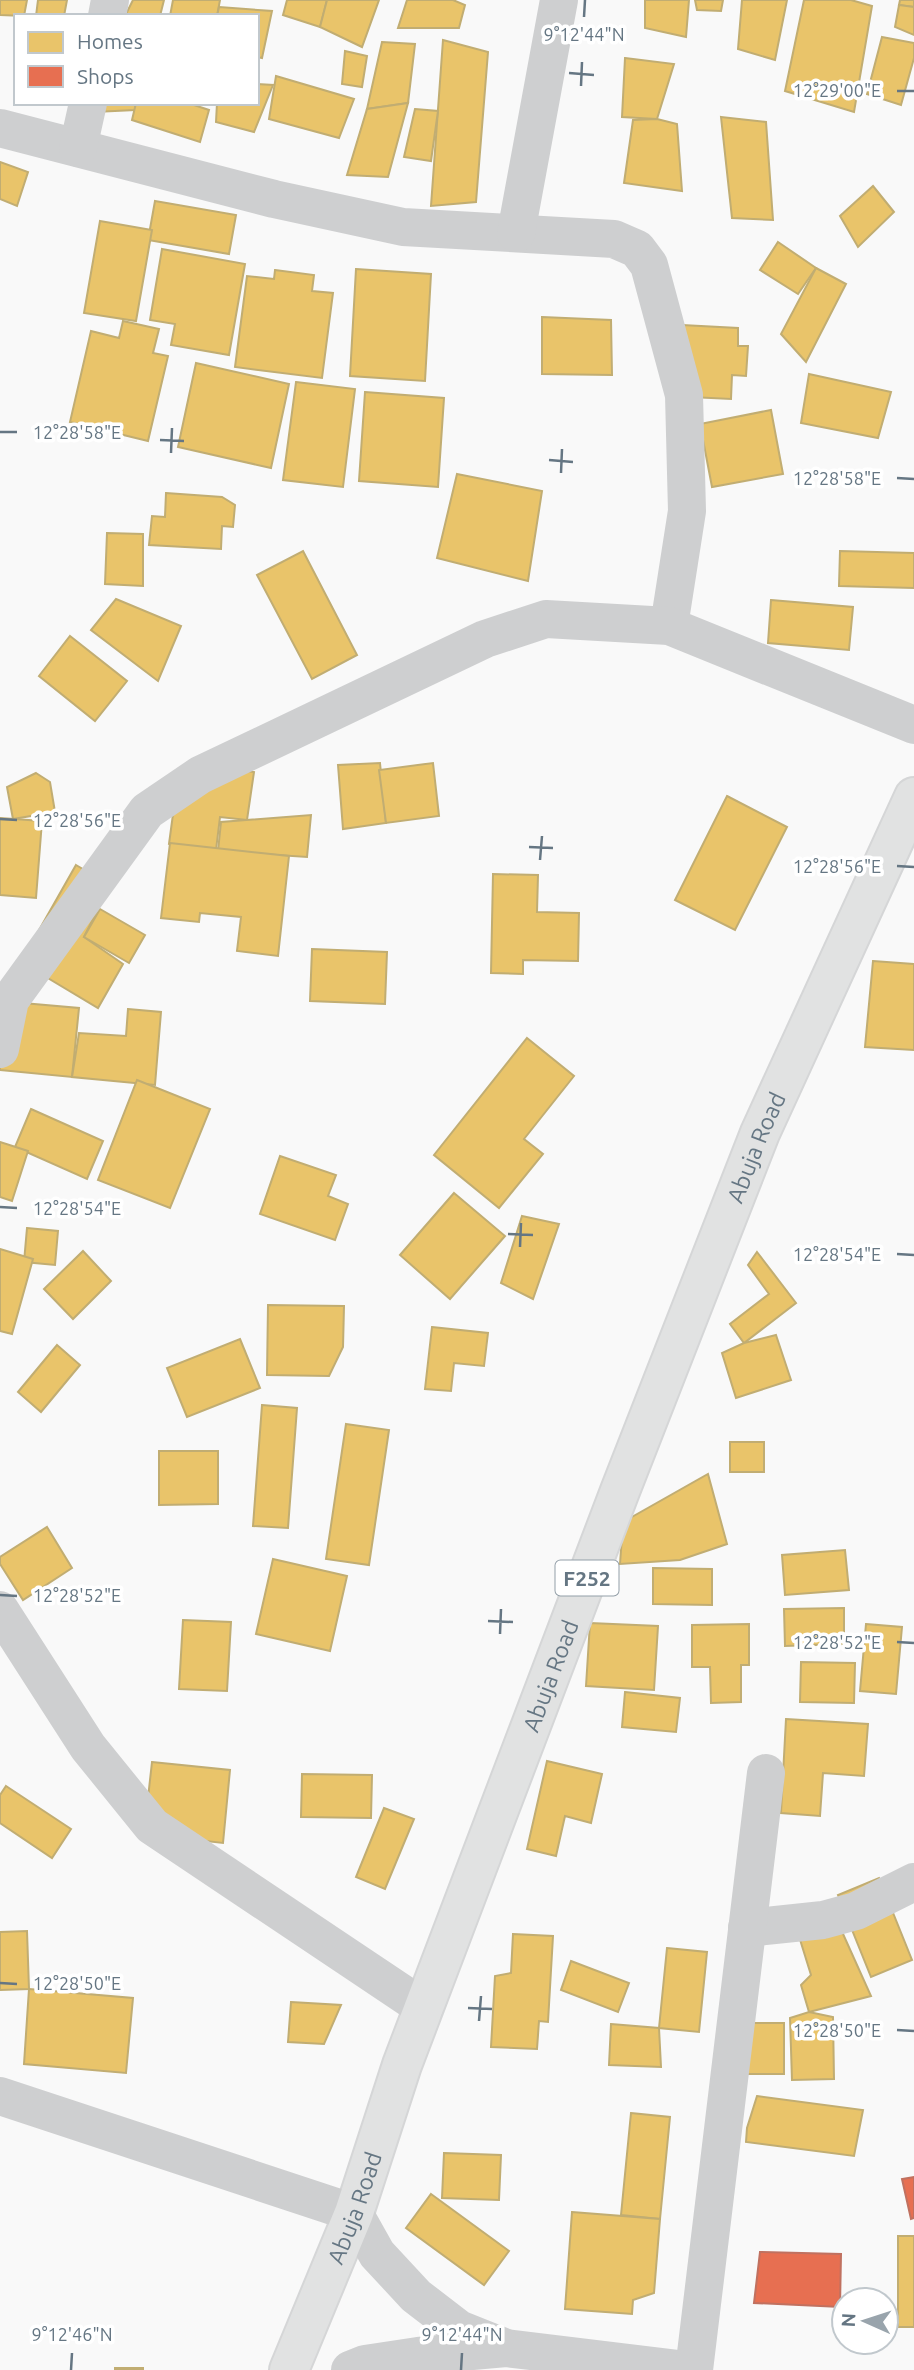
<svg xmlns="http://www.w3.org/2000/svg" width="914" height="2370" viewBox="0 0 914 2370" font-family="Ubuntu,sans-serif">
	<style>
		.homes { fill: #e9c46a; stroke: #c1ad72; stroke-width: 2 }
		.shops { fill: #e76f51; stroke: #c07160; stroke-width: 2 }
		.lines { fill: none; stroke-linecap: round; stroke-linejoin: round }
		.primary-casing { stroke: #d5d6d7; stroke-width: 42 }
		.minor { stroke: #cecfd0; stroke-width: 38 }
		.primary { stroke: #e1e2e2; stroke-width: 38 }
		.ticks { fill: none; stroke: #657683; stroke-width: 2.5 }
		.labels { text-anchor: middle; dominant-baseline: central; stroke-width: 7; stroke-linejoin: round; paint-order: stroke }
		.shield { fill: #fff; stroke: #939fa8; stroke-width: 2 }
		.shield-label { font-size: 21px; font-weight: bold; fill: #657683 }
		.street-label { font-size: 23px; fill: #657683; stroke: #fff }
		.ticks-label { font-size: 18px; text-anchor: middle; fill: #657683; stroke: #fff; stroke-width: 7; stroke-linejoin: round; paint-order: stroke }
	</style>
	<rect width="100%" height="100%" fill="#f9f9f9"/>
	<g class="homes">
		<path d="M0 0H27L24 16 0 15Z"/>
		<path d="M38 0H67L64 16H36Z"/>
		<path d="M133 0H164L160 16H125Z"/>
		<path d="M173 0H220L217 16H170Z"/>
		<path d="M287 0H327L320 27 283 15Z"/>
		<path d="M327 0H379L362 47 320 27Z"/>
		<path d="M407 0H453L465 5 459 28H398Z"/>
		<path d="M645 0H689L686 37 645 28Z"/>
		<path d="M695 0H723L721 11 697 10Z"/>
		<path d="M742 0H787L775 60 738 49Z"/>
		<path d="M804 0H851L872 6 854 112 785 91Z"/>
		<path d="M900 0H914V7L899 5Z"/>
		<path d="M899 5 914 7V35L895 27Z"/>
		<path d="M219 7 272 11 262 58 257 57V16H217Z"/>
		<path d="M882 37 914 43V58L901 105 867 94Z"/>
		<path d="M443 40 488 52 476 202 431 206Z"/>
		<path d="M382 42 415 44 408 103 367 109Z"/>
		<path d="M345 51 367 56 362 87 342 84Z"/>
		<path d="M625 58 674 64 657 119 622 117Z"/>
		<path d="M276 76 354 99 339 138 269 119Z"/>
		<path d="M257 84 273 85 254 132 216 122 217 103H257Z"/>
		<path d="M97 103H136L135 110 95 112Z"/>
		<path d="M136 103H188L209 110 200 142 132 120Z"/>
		<path d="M408 103 388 177 347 175 367 109Z"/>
		<path d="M415 109 438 111 431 161 404 157Z"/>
		<path d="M721 117 766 122 773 220 732 218Z"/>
		<path d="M657 119 677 124 682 191 624 183 633 120Z"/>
		<path d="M0 162 28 172 17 206 0 199Z"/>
		<path d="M873 186 894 212 858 247 840 216Z"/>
		<path d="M155 201 236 215 229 254 148 240Z"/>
		<path d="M100 221 152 230 136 321 84 313Z"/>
		<path d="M778 242 816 268 798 294 760 270Z"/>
		<path d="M162 249 245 264 229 355 171 345 175 324 150 320Z"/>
		<path d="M816 268 846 284 806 362 781 334Z"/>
		<path d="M356 269 431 274 425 381 350 376Z"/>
		<path d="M275 270 314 275 312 291 333 293 322 378 235 367 247 276 274 279Z"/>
		<path d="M542 317 611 320 612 375 542 374Z"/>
		<path d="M123 321 159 329 153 353 168 356 148 441 70 422 91 331 119 338Z"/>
		<path d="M663 324 738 328V346H748L746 376 732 375 731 399 670 396Z"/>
		<path d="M196 363 289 384 271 468 178 447Z"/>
		<path d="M809 374 891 392 878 438 801 423Z"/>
		<path d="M296 382 355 389 343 487 283 480Z"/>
		<path d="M365 392 444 398 438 487 359 481Z"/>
		<path d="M771 410 783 474 712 487 700 424Z"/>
		<path d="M457 474 542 491 528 581 437 558Z"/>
		<path d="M166 493 222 497 235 505 233 527 222 526 221 549 149 545 152 516 165 517Z"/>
		<path d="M107 533 143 534V586L105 584Z"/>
		<path d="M303 551 357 655 312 679 257 575Z"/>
		<path d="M840 551 914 553V588L839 586Z"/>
		<path d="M116 599 181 626 158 681 91 630Z"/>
		<path d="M771 600 853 607 849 650 768 643Z"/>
		<path d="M70 636 127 681 95 721 39 676Z"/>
		<path d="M380 763 386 823 343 829 338 765Z"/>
		<path d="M433 763 439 816 386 823 379 770Z"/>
		<path d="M217 767 254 772 247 820 220 817 216 850 169 844 178 777Z"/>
		<path d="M36 773 50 782 55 812 13 819 7 787Z"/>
		<path d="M727 796 787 827 735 930 675 900Z"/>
		<path d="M311 815 307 857 218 851 221 822Z"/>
		<path d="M0 818 42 821 36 898 0 895Z"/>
		<path d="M170 843 289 856 278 956 237 951 241 917 200 913 199 922 161 918Z"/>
		<path d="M76 865 110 885 84 937 123 964 98 1008 21 962Z"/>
		<path d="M493 874 538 875 537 912 579 913 578 961 523 960V974L491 973Z"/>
		<path d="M100 909 145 935 129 963 84 937Z"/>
		<path d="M312 949 387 952 385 1004 310 1001Z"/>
		<path d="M873 961 914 964V1050L865 1047Z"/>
		<path d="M0 1001 79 1008 72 1077 0 1070Z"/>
		<path d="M128 1009 161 1012 155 1085 72 1077 79 1033 126 1036Z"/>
		<path d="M527 1038 574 1076 524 1139 543 1154 499 1208 434 1155Z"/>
		<path d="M137 1080 210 1109 170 1208 98 1180Z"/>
		<path d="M31 1109 103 1141 87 1179 15 1147Z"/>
		<path d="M0 1142 28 1151 12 1201 0 1197Z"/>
		<path d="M280 1156 336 1175 328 1196 348 1204 335 1240 260 1214Z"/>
		<path d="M454 1193 505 1236 450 1299 400 1255Z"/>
		<path d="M522 1216 559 1224 533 1299 501 1283Z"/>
		<path d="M27 1228 58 1231 55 1265 24 1262Z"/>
		<path d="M0 1249 33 1259 12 1334 0 1331Z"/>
		<path d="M83 1251 111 1281 73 1319 44 1289Z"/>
		<path d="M757 1252 796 1303 744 1343 730 1324 769 1294 748 1265Z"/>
		<path d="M268 1305 344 1306 343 1347 329 1376 267 1375Z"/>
		<path d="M432 1327 488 1333 484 1366 454 1363 451 1391 425 1389Z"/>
		<path d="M776 1335 791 1380 736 1398 722 1353 744 1343Z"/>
		<path d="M240 1339 260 1388 187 1417 167 1368Z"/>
		<path d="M57 1345 80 1365 41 1412 18 1392Z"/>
		<path d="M262 1405 297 1408 288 1528 253 1526Z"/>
		<path d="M346 1424 389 1430 369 1565 326 1559Z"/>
		<rect x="730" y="1442" width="34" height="30"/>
		<path d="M159 1451H218V1504L159 1505Z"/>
		<path d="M708 1474 727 1544 680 1560 620 1564 623 1522Z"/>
		<path d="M47 1527 72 1568 23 1600 0 1564V1557Z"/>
		<path d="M845 1550 849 1590 785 1595 782 1555Z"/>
		<path d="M273 1559 347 1576 330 1651 256 1634Z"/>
		<path d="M653 1568 712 1569V1605L653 1604Z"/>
		<path d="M844 1608V1644L785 1646 784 1609Z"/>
		<path d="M183 1620 231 1622 227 1691 179 1689Z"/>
		<path d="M590 1623 658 1626 654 1690 586 1686Z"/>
		<path d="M749 1624V1665H741V1702L711 1703 710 1667H692V1625Z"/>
		<path d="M866 1624 902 1627 896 1694 860 1691Z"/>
		<path d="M801 1662 855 1663 854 1703 800 1702Z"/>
		<path d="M625 1692 680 1698 676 1732 622 1727Z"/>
		<path d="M786 1719 868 1724 864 1776 823 1773 820 1816 781 1813Z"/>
		<path d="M547 1761 602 1774 591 1823 565 1816 556 1856 527 1849Z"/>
		<path d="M152 1762 230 1770 223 1843 144 1834Z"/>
		<path d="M302 1774 372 1775 371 1818 301 1817Z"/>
		<path d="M6 1786 71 1829 52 1858 0 1823V1795Z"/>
		<path d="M384 1808 414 1819 385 1889 356 1877Z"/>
		<path d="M879 1878 912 1960 871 1977 838 1895Z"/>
		<path d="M830 1905 871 1996 809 2012 801 1985 811 1975 793 1917Z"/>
		<path d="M27 1931 29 1989 0 1990V1932Z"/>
		<path d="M513 1934 553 1936 548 2022 539 2021 537 2049 491 2047 495 1976 511 1973Z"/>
		<path d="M667 1948 707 1952 699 2032 659 2028Z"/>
		<path d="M571 1961 629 1983 618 2012 561 1990Z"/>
		<path d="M29 1989 133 1998 126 2073 24 2064Z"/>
		<path d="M291 2002 341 2005 324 2044 288 2042Z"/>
		<path d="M809 2012 833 2017 834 2079 792 2080 790 2018Z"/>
		<rect x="728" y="2023" width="56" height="51"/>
		<path d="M611 2024 659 2028 661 2067 609 2065Z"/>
		<path d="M757 2096 863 2110 854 2156 746 2142 747 2128Z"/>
		<path d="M631 2113 670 2117 660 2219 621 2215Z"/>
		<path d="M444 2153 501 2155 499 2200 442 2198Z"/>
		<path d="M431 2194 509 2251 484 2285 406 2228Z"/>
		<path d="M572 2212 660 2219 654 2293 633 2300 632 2314 565 2309Z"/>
		<rect x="898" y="2236" width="16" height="91"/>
		<rect x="115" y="2368" width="28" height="2"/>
	</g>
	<g class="shops">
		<path d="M914 2177V2218L911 2219 902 2179Z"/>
		<path d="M760 2252 841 2254 840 2307 754 2303Z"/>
	</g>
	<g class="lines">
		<defs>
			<g id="primary">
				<path id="s1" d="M289 2370 354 2213 402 2065 620 1491 760 1133 914 797"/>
			</g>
		</defs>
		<use href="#primary" class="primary-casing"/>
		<g class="minor">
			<path d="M107 16 110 0"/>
			<path d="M0 128 274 199 403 227 614 239 637 249 649 265 684 395 687 511 669 626"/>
			<path d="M78 148 88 103"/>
			<path d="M516 233 559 0"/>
			<path d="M0 1049 10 1000 147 811 200 775 485 639 546 619 669 626 914 725"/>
			<path d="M0 1610 88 1747 152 1826 424 2008"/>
			<path d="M747 1928 823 1920 856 1911 914 1882"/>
			<path d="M0 2096 354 2213 377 2254 416 2296 459 2329 506 2348"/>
			<path d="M350 2370 365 2364 418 2356 506 2348 687 2370"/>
			<path d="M694 2370 766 1773"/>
		</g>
		<use href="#primary" class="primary"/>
	</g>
	<path class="ticks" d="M584 17 585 0M569 73 594 75M581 86 582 62M897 91H914M0 432H17M160 440 184 441M171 453 172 428M549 460 573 462M561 473 562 449M897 478 914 479M0 819 17 820M529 847 553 848M540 860 542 836M897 866 914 867M0 1207 17 1208M508 1234 533 1235M520 1247 521 1223M897 1254 914 1255M0 1595 17 1596M488 1621 513 1622M500 1634 501 1609M897 1642 914 1643M0 1983 17 1984M468 2008 492 2009M479 2021 481 1996M897 2030 914 2031M71 2370 72 2353M461 2370 462 2353"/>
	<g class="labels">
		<rect class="shield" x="555.5" y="1560.5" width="63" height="35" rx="5"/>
		<g class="shield-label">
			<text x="587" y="1578">F252</text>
		</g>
		<g class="street-label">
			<text stroke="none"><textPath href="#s1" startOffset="1309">Abuja Road</textPath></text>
			<text stroke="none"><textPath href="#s1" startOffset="742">Abuja Road</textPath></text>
			<text stroke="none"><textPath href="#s1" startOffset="175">Abuja Road</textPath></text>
		</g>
	</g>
	<g class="ticks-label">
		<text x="584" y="41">9°12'44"N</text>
		<text x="837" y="97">12°29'00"E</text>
		<text x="77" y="439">12°28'58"E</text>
		<text x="837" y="485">12°28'58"E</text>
		<text x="77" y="827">12°28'56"E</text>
		<text x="837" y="873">12°28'56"E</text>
		<text x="77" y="1215">12°28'54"E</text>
		<text x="837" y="1261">12°28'54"E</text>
		<text x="77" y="1602">12°28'52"E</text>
		<text x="837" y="1649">12°28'52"E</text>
		<text x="77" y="1990">12°28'50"E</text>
		<text x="837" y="2037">12°28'50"E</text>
		<text x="72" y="2341">9°12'46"N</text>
		<text x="462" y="2341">9°12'44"N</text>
	</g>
	<rect x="14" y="14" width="245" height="91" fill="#ffffff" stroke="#c1c8cd" stroke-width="2"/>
	<rect x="28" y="32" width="35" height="21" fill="#e9c46a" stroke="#c1c8cd" stroke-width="2"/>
	<text x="77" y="49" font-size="21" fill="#657683">Homes</text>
	<rect x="28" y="66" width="35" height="21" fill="#e76f51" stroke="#c1c8cd" stroke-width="2"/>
	<text x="77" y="84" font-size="21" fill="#657683">Shops</text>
	<g transform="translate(865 2321) rotate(273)"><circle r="33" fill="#ffffff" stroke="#c1c8cd" stroke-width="2"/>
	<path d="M0-5L12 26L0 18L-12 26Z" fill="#99a4ac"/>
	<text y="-10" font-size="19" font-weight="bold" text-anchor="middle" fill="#657683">N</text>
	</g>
</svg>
